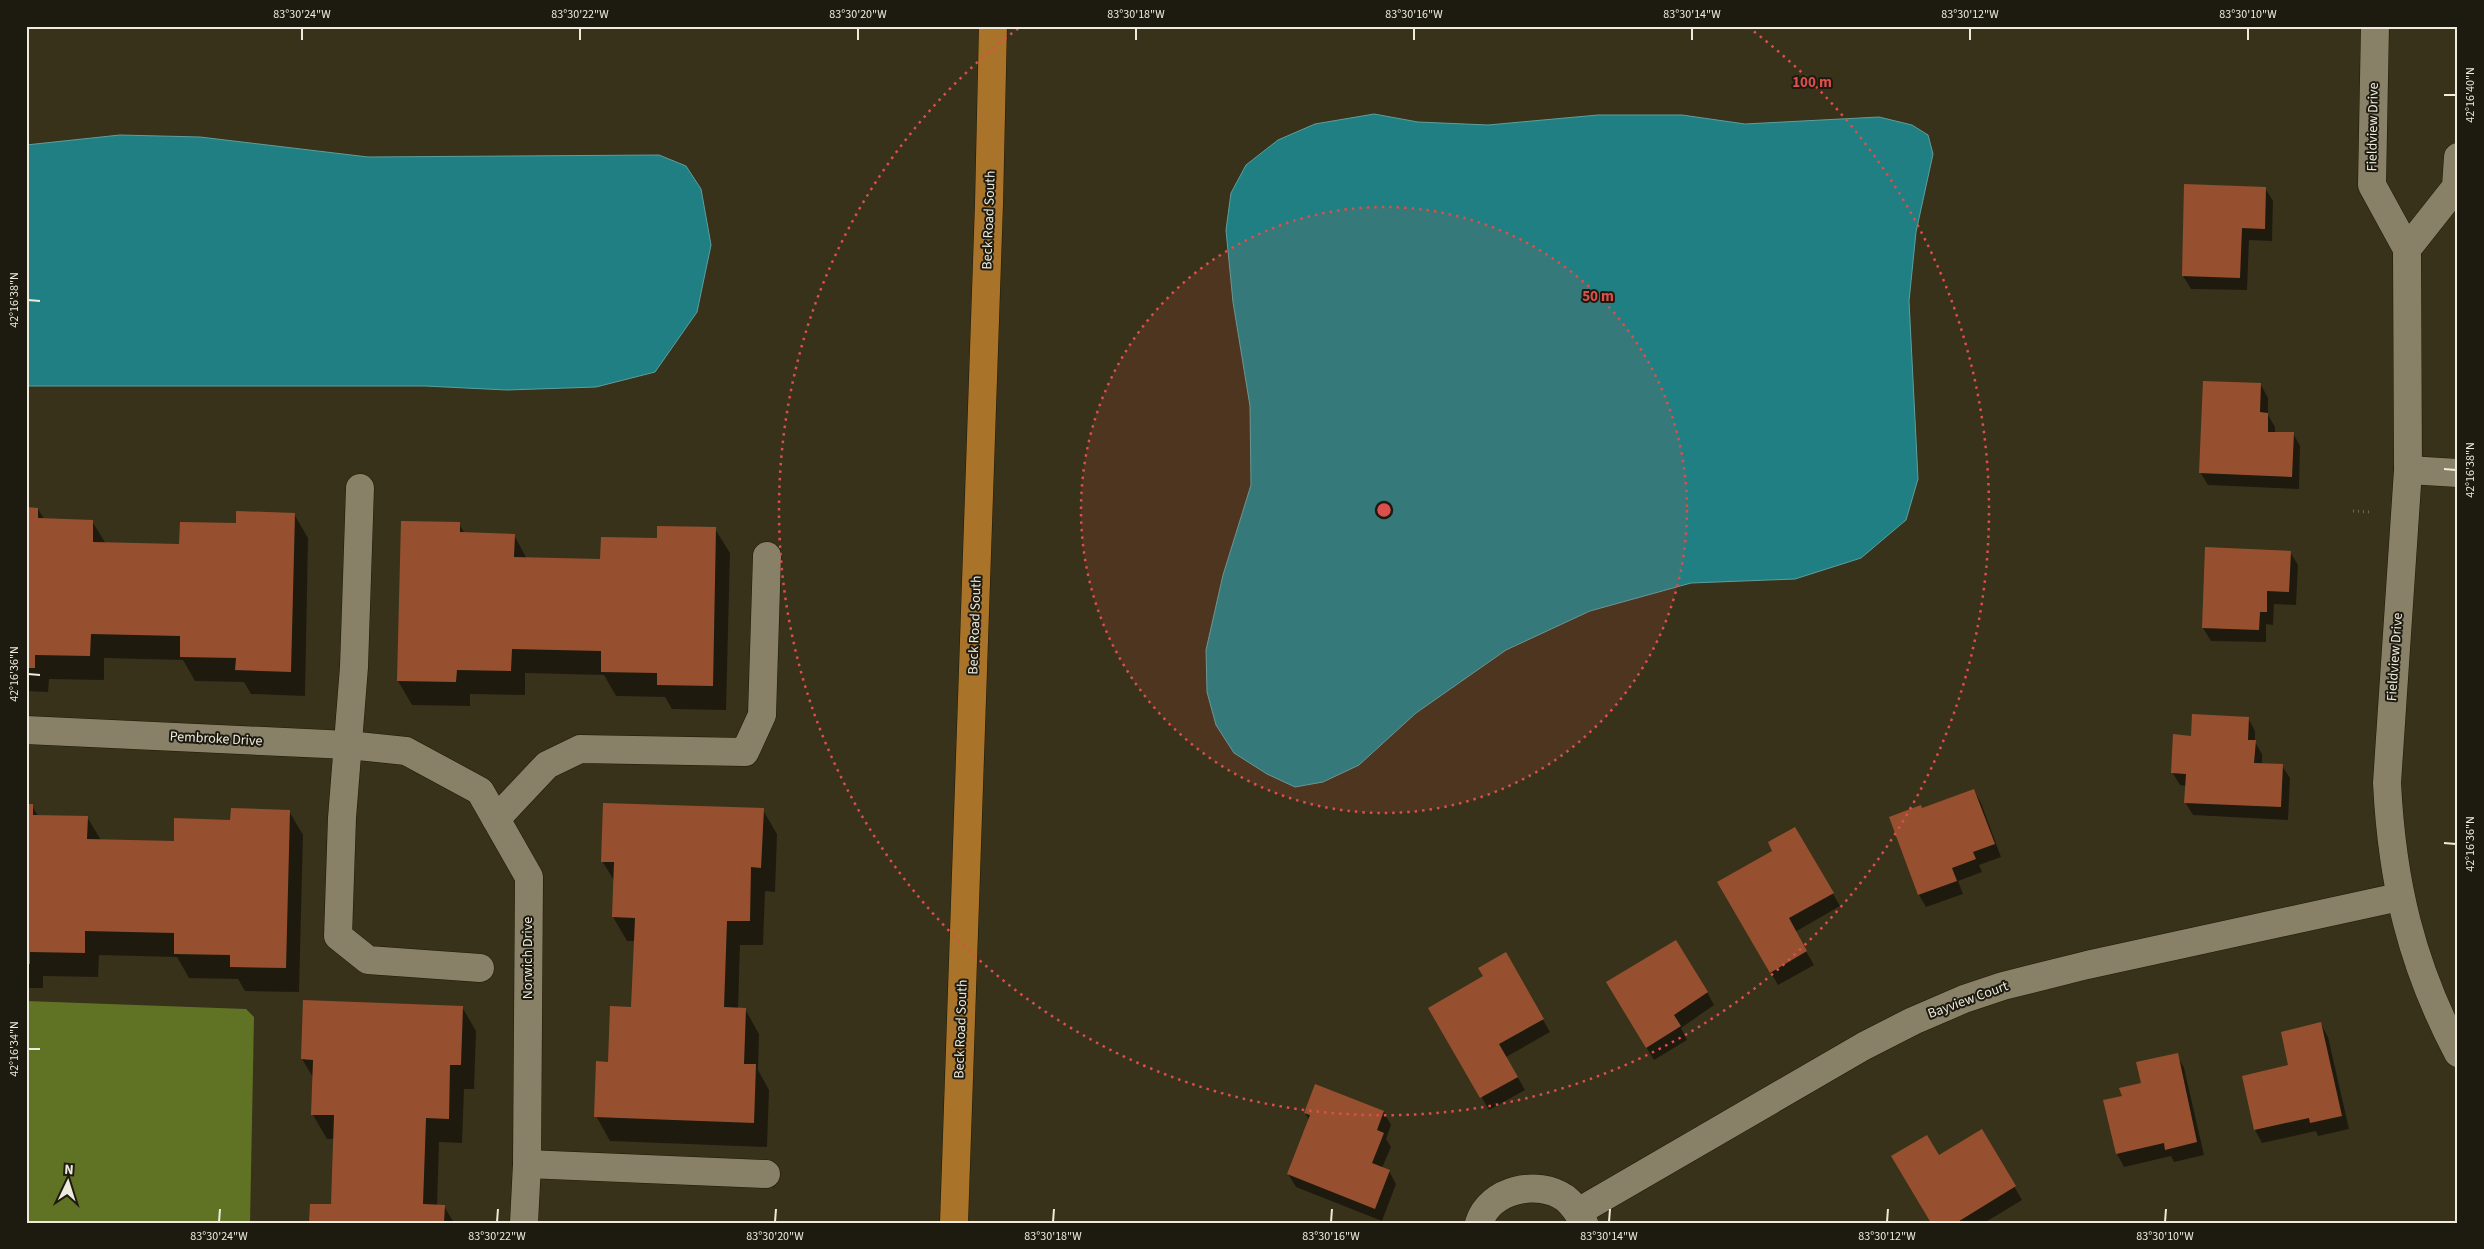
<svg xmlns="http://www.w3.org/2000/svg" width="2484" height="1249" viewBox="0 0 2484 1249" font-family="'Source Sans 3',sans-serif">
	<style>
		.forest { fill: #607325 }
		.water { fill: #1f7f82; stroke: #5d9f9d }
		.shadow { fill: #0007 }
		.building { fill: #97502f }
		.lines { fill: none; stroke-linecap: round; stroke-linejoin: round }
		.minor-casing { stroke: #201903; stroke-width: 29 }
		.major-casing { stroke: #201903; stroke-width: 29 }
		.path { stroke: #716a56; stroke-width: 3; stroke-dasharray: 1 4; stroke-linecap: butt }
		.minor { stroke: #898167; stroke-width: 28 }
		.major { stroke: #a97429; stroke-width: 28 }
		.ticks { fill: none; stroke: #eeeadc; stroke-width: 2 }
		.ring { fill: none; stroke: #db4f4c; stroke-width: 2.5; stroke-dasharray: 2.5 5 }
		.labels { text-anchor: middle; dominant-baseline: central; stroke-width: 4; stroke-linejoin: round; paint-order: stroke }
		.street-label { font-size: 14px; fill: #eeeadc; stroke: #1d1a10 }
		.centre { fill: #db4f4c; stroke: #1d1a10; stroke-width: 2.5 }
		.ring-label { font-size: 15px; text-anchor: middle; font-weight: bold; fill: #db4f4c; stroke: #1d1a10; stroke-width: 4; stroke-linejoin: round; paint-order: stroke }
		.neatline { fill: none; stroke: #eeeadc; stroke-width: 2 }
		.ticks-label { font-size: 12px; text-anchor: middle; fill: #eeeadc }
	</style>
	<rect width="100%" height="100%" fill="#39321b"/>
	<path class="forest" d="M26 1001 246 1009 254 1017 250 1223H26Z"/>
	<g class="water">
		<path d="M1374 114 1418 122 1488 125 1598 115H1682L1745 124 1879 117 1912 125 1928 135 1933 154 1916 232 1909 301 1918 479 1906 520 1861 558 1795 579 1691 583 1590 611 1506 650 1416 713 1359 765 1323 782 1295 787 1267 774 1234 753 1216 725 1207 692 1206 650 1223 575 1251 485 1250 406 1233 302 1226 230 1231 193 1246 165 1278 140 1315 124Z"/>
		<path d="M120 135 200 137 368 157 659 155 686 166 701 189 711 245 697 312 655 372 596 387 507 390 425 386H26V145Z"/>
	</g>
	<g class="shadow">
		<path d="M2265 188 2273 201 2272 241 2249 240 2247 290 2191 289 2183 276Z"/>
		<path d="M2261 385 2268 398V415L2275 427V433H2293L2300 446 2299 489 2208 485 2200 472Z"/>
		<path d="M26 509H38L44 519 92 521 106 544 180 546 237 525 294 514 308 538 305 696 251 694 244 682 195 681 183 660 104 658V680L49 679 48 692 26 691Z"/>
		<path d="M459 524 465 534 514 535 527 559 602 560 658 539 715 529 730 553 726 710 672 709 665 697 616 696 604 675 525 673V695L470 694V706L412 705 398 681Z"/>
		<path d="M2290 552 2298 565 2296 605 2274 604 2273 625 2266 624V642L2211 641 2203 628Z"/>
		<path d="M2248 718 2255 731V742L2262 754V765L2282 766 2290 778 2288 820 2193 815 2185 802 2186 786 2180 785 2172 772 2192 737Z"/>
		<path d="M1974 790 1981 803 2001 857 1979 865 1982 872 1958 881 1963 894 1926 907 1919 895 1890 818 1922 809Z"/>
		<path d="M26 806H32L38 816 87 817 101 840 175 843 232 822 289 811 303 835 299 992 245 991 238 979 189 978 177 957 99 955 98 977 43 976V988H26Z"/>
		<path d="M763 810 777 834 775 892 765 891 763 945H740L738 1009H745L759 1034 758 1070 769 1090 767 1147 610 1141 596 1116 609 1063 632 1008 635 941H627L613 917 615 882 602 861Z"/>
		<path d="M1795 828 1840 906 1795 932 1814 965 1778 985 1719 882 1774 851Z"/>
		<path d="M1505 954 1550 1032 1506 1057 1525 1090 1489 1110 1430 1008 1485 976Z"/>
		<path d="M1707 992 1714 1005 1681 1028 1687 1040 1654 1060 1615 996Z"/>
		<path d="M462 1007 476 1031 474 1089H464L462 1143 439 1142 437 1206H444L454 1223H310L332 1205 334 1139H327L313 1115 314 1079 302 1059Z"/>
		<path d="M2321 1024 2328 1037 2349 1129 2318 1136 2316 1131 2262 1143 2255 1130 2290 1066Z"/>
		<path d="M2177 1055 2184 1068 2204 1155 2174 1162 2171 1156 2124 1167 2117 1154 2123 1097Z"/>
		<path d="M1384 1112 1391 1125 1386 1139 1391 1147 1382 1168 1389 1171 1396 1184 1382 1221 1296 1187 1288 1174 1309 1120 1305 1113Z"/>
		<path d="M1982 1131 2022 1200 1984 1223H1932L1939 1157Z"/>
	</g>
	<g class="building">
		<path d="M2184 184 2266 187 2265 229 2242 228 2240 278 2182 276Z"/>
		<path d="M2203 381 2261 383 2260 412 2268 413V432H2294L2292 477 2199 473Z"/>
		<path d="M26 507 38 508V518L93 520V542L179 544 180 522 236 523V511L295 513 291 672 235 670 236 658 180 657V636L91 634 90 656 35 655V668H26Z"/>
		<path d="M401 521 460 522V532L515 534 514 557 600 559 601 537 657 538V526L716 527 713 686 657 685V673L601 672V651L512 649 511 671 457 670 456 682 397 681Z"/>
		<path d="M2205 547 2291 551 2289 592 2267 591V612H2260L2259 630 2202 628Z"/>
		<path d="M2192 714 2249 717 2248 740H2256L2254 763 2283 764 2281 807 2184 803 2186 774 2171 773 2173 734 2191 736Z"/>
		<path d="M1974 789 1995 844 1973 852 1976 859 1952 868 1957 881 1918 895 1889 817 1921 805 1922 808Z"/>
		<path d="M603 803 764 808 761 868 751 867 750 921H727L724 1007 746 1008 744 1064H756L754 1123 594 1117 596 1061 608 1062 610 1006 631 1007 635 918 612 917 614 862H601Z"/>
		<path d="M26 804H33V815L88 816 87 839 174 841V818L230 820 231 808 290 810 286 968 230 967V955L174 954V933L85 931V953L30 952V964H26Z"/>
		<path d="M1795 827 1834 893 1789 918 1807 951 1770 973 1717 882 1772 851 1768 842Z"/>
		<path d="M1676 940 1708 992 1674 1015 1681 1026 1646 1048 1606 982Z"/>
		<path d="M1506 952 1544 1019 1499 1044 1518 1077 1480 1098 1428 1008 1483 976 1478 968Z"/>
		<path d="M303 1000 463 1006 461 1065H450L449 1119 426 1118 423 1204 445 1205 444 1223H309L310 1204H331L334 1115H311L313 1060 301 1059Z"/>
		<path d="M2321 1022 2342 1116 2310 1123 2309 1118 2254 1130 2242 1076 2288 1065 2281 1032Z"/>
		<path d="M2178 1053 2197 1142 2165 1150 2164 1143 2116 1154 2103 1100 2122 1096 2119 1088 2141 1083 2136 1062Z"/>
		<path d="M1315 1084 1384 1111 1377 1130 1384 1133 1372 1163 1390 1170 1375 1209 1287 1174 1310 1115 1304 1113Z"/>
		<path d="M1982 1129 2016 1186 1956 1223H1931L1891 1156 1927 1135 1939 1155Z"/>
	</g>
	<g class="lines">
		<defs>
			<g id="minor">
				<path d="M2375 26 2372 185 2407 249 2408 470 2387 783C2392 882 2411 964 2458 1053"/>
				<path d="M2407 249 2456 187 2458 157"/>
				<path d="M2408 470 2458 473"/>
				<path d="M360 488 354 667 342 818 338 936 368 960 480 968"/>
				<path d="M26 730 348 745 406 751 480 791 529 877 527 1164 524 1223"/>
				<path d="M496 819 547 765 580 749 745 752 762 715 767 556"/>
				<path d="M527 1164 766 1174"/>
				<path d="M1578 1212 1864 1046 1913 1021 1964 999 2003 986 2087 965 2399 897"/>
				<path d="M1479 1223C1490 1189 1538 1179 1565 1198 1573 1204 1579 1214 1584 1223"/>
			</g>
			<path id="major" d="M954 1223 989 204 993 26"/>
		</defs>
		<use href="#minor" class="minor-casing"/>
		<use href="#major" class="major-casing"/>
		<path class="path" d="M2353 511 2369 512"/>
		<use href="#minor" class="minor"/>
		<use href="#major" class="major"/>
	</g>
	<path class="ticks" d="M302 40V28M580 40V28M858 40V28M1136 40V28M1414 40V28M1692 40V28M1970 40V28M2248 40V28M2444 95H2456M28 300 40 301M2444 469 2456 470M28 674 40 675M2444 843 2456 844M28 1049H40M219 1222 220 1209M497 1222 498 1209M775 1222 776 1209M1053 1222 1054 1209M1331 1222 1332 1209M1609 1222 1610 1209M1887 1222 1888 1209M2165 1222 2166 1209"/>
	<circle cx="1384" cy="510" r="303" fill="#db4f4c" fill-opacity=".12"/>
	<g class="ring">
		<circle cx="1384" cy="510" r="303"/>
		<path d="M1748 27A605 605 0 1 1 1020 27"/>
	</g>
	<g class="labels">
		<g class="street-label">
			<text transform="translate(2373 127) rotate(-89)">Fieldview Drive</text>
			<text transform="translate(989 220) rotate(-88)">Beck Road South</text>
			<text transform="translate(975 625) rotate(-88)">Beck Road South</text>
			<text transform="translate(2395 657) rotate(-86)">Fieldview Drive</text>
			<text transform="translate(216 739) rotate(3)">Pembroke Drive</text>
			<text transform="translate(528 958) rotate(-90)">Norwich Drive</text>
			<text transform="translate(1968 1000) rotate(-20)">Bayview Court</text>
			<text transform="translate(961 1029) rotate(-88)">Beck Road South</text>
		</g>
	</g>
	<circle cx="1384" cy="510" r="8" class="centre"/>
	<g class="ring-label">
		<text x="1812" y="87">100 m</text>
		<text x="1598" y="301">50 m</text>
	</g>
	<rect width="2484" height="1249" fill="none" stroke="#1d1a10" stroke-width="55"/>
	<g transform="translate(68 1182) rotate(4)" stroke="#1d1a10" stroke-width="4" paint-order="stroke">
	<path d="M0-4L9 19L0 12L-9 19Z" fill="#eeeadc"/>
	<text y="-8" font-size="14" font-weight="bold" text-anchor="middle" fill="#eeeadc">N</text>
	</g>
	<rect x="28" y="28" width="2428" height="1194" class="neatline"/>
	<g class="ticks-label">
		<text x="302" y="18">83°30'24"W</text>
		<text x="580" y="18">83°30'22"W</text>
		<text x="858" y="18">83°30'20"W</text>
		<text x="1136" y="18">83°30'18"W</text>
		<text x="1414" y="18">83°30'16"W</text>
		<text x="1692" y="18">83°30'14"W</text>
		<text x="1970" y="18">83°30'12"W</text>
		<text x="2248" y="18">83°30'10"W</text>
		<text transform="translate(2470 95) rotate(-90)" y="4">42°16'40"N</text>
		<text transform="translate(14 300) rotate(-90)" y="4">42°16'38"N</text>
		<text transform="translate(2470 470) rotate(-90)" y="4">42°16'38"N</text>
		<text transform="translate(14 674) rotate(-90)" y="4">42°16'36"N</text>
		<text transform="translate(2470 844) rotate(-90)" y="4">42°16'36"N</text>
		<text transform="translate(14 1049) rotate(-90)" y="4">42°16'34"N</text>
		<text x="219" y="1240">83°30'24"W</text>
		<text x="497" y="1240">83°30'22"W</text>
		<text x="775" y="1240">83°30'20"W</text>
		<text x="1053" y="1240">83°30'18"W</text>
		<text x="1331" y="1240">83°30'16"W</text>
		<text x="1609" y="1240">83°30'14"W</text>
		<text x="1887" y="1240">83°30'12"W</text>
		<text x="2165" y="1240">83°30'10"W</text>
	</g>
</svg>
